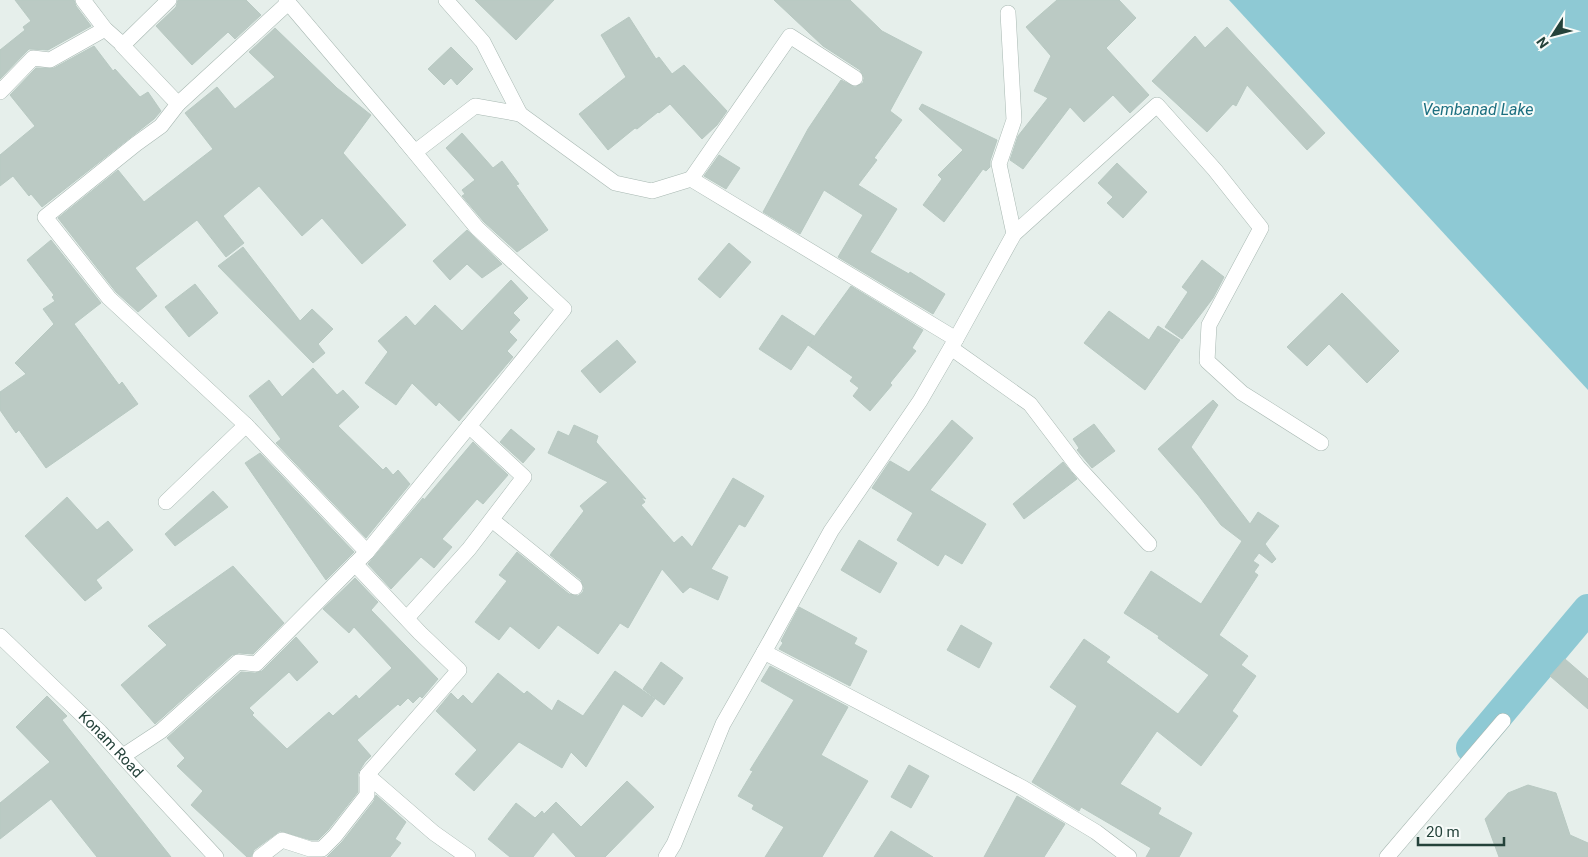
<svg xmlns="http://www.w3.org/2000/svg" width="1588" height="857" viewBox="0 0 1588 857" font-family="Roboto,sans-serif">
	<style>
		.water { fill: #8ec9d4 }
		.lines { fill: none; stroke-linecap: round; stroke-linejoin: round }
		.canal { stroke: #8ec9d4; stroke-width: 30 }
		.building { fill: #bbcac4; stroke: #b8c9c2 }
		.minor-casing { stroke: #a8b8b2; stroke-width: 16 }
		.tertiary-casing { stroke: #a8b8b2; stroke-width: 16 }
		.minor { stroke: #fff; stroke-width: 15 }
		.tertiary { stroke: #fff; stroke-width: 15 }
		.labels { text-anchor: middle; dominant-baseline: central; stroke-width: 4; stroke-linejoin: round; paint-order: stroke }
		.street-label { font-size: 15px; fill: #24423a; stroke: #f7fbf9 }
		.water-label { font-size: 16px; font-style: italic; fill: #1c6f80; stroke: #f7fbf9 }
	</style>
	<rect width="100%" height="100%" fill="#e6efeb"/>
	<path class="water" d="M1229 0H1588V390Z"/>
	<g class="lines">
		<path class="canal" d="M1471 748 1588 609"/>
	</g>
	<g class="building">
		<path d="M15 0H74L76 6 91 26 48 50 29 49 0 79V50L25 30 23 27 31 21Z"/>
		<path d="M178 0H246L261 15 235 39 228 32 192 65 156 26 176 7Z"/>
		<path d="M475 0H554L516 40Z"/>
		<path d="M774 0H850L882 31 922 52 890 111 902 120 874 158 877 160 858 185 897 209 870 252 909 274 910 272 945 294 933 314 838 257 863 215 824 190 800 234 763 212 808 129 841 80 855 87 863 83 864 78 860 70 823 46Z"/>
		<path d="M1057 0H1119L1136 18 1106 48 1149 95 1130 113 1113 95 1084 122 1070 107 1023 169 1010 160 1018 136 1048 98 1034 91 1051 56 1026 27Z"/>
		<path d="M629 17 656 59 659 57 672 74 684 65 727 111 717 125 702 139 670 104 659 113 658 112 637 129 635 128 608 150 579 114 626 77 601 35Z"/>
		<path d="M1227 27 1325 133 1307 150 1247 85 1236 106 1233 104 1207 132 1152 81 1195 36 1205 48Z"/>
		<path d="M275 28 337 88 371 115 343 153 406 225 362 264 322 218 302 236 259 186 223 216 244 243 226 257 197 220 135 268 157 296 138 312 116 292 58 218 118 170 144 202 213 149 185 113 217 87 235 109 275 77 249 52Z"/>
		<path d="M94 46 113 71 115 69 140 97 148 92 161 111 154 119 42 207 31 194 29 196 13 176 0 186V155L35 126 10 95 36 68H54Z"/>
		<path d="M451 47 473 69 457 85 451 78 444 85 428 69Z"/>
		<path d="M922 104 997 140 990 161V167L986 171 983 169 944 222 923 205 942 179 938 175 963 150 919 109Z"/>
		<path d="M462 133 493 168 502 161 519 184 516 185 548 230 517 252 484 222 462 196 465 194 462 190 475 180 446 148Z"/>
		<path d="M719 155 740 168 726 189 704 176Z"/>
		<path d="M1117 163 1147 192 1123 218 1107 203 1113 197 1098 183Z"/>
		<path d="M467 230 502 264 482 278 467 264 450 280 433 261Z"/>
		<path d="M51 240 101 303 74 324 119 385 122 382 138 404 46 468 19 430 16 433 0 410V392L26 374 15 363 54 324 43 309 55 301 52 297 54 295 27 260Z"/>
		<path d="M729 243 751 262 720 298 698 279Z"/>
		<path d="M243 247 300 321 312 309 333 329 318 344 325 353 313 363 218 266Z"/>
		<path d="M1202 260 1224 277 1213 298 1182 339 1165 327 1188 292 1182 287Z"/>
		<path d="M511 280 528 298 513 313 520 320 509 332 517 340 507 351 513 357 459 421 439 402 436 406 412 383 396 405 365 383 388 352 378 341 406 316 415 326 435 305 462 331Z"/>
		<path d="M195 284 218 313 189 337 165 307Z"/>
		<path d="M851 286 923 330 912 348 916 351 890 383 892 385 870 411 853 396 859 388 850 381 853 377 808 345Z"/>
		<path d="M1342 293 1399 351 1367 383 1329 344 1307 366 1287 347Z"/>
		<path d="M1109 311 1149 340 1158 326 1180 340 1145 390 1084 343Z"/>
		<path d="M782 315 814 336 791 370 759 349Z"/>
		<path d="M617 340 636 362 600 393 581 371Z"/>
		<path d="M313 368 337 395 343 390 359 407 338 426 383 470 386 467 393 475 398 470 410 484 366 538 276 443 281 439 249 396 269 380 282 397Z"/>
		<path d="M1213 400 1218 405 1191 447 1250 524 1258 512 1279 526 1265 544 1276 559 1272 563 1259 553 1253 561 1259 565 1254 572 1258 575 1219 635 1248 656 1241 665 1256 676 1232 711 1238 716 1201 766 1157 731 1120 784 1161 808 1158 814 1192 833 1179 857H1146L1151 848 1081 807 1079 811 1032 782 1077 706 1050 687 1084 639 1110 657 1106 662 1178 714 1209 675 1158 638 1159 636 1124 613 1151 571 1201 604 1242 541 1221 525 1198 495 1158 449Z"/>
		<path d="M952 420 973 438 930 490 986 524 962 564 945 554 938 566 897 540 913 513 872 488 890 461 909 472Z"/>
		<path d="M1094 424 1115 451 1092 468 1077 450 1079 448 1073 439Z"/>
		<path d="M574 425 598 436 596 442 646 499 641 497 645 502 641 505 674 543 682 536 692 547 733 478 764 496 745 527 739 524 711 569 728 577 718 600 690 587 683 593 662 569 628 628 620 623 598 654 558 625 539 649 510 626 499 640 475 622 507 581 499 575 517 552 569 594 578 596 583 592 584 588 581 580 550 555 584 511 580 506 608 482 548 453 558 431 569 436Z"/>
		<path d="M511 429 535 449 523 463 500 442Z"/>
		<path d="M473 442 508 475 483 504 477 499 442 539 452 547 434 568 421 557 391 589 368 564 423 498 424 500Z"/>
		<path d="M260 453 354 552 326 580 245 463Z"/>
		<path d="M1063 462 1077 479 1024 519 1013 504Z"/>
		<path d="M213 491 228 507 175 546 165 534Z"/>
		<path d="M67 497 97 530 108 521 133 550 96 580 102 588 85 601 25 536Z"/>
		<path d="M859 540 897 563 880 593 841 570Z"/>
		<path d="M233 566 284 623 253 654 239 653 232 655 155 724 121 685 167 645 148 626Z"/>
		<path d="M355 578 378 602 371 610 438 679 422 698 420 696 413 703 408 698 400 706 398 704 357 740 371 756 365 762 358 773V792L328 830 318 840H311L280 831 254 850 251 857H247L191 805 203 791 177 766 185 758 167 738 241 672 255 673 262 671 296 637 318 662 297 681 289 672 249 708 254 713 252 715 287 749 329 712 333 716 356 695 359 699 392 668 354 627 349 633 323 609Z"/>
		<path d="M799 607 857 638 854 644 867 651 850 686 779 649 783 643 781 641Z"/>
		<path d="M961 625 992 643 979 668 947 650Z"/>
		<path d="M1565 659 1588 679V709L1550 676Z"/>
		<path d="M661 662 683 678 664 705 643 689Z"/>
		<path d="M770 666 848 707 821 755 868 781 822 857H765L784 827 752 809 754 805 738 796 753 771 750 770 794 700 761 681Z"/>
		<path d="M615 671 655 699 642 717 623 704 586 767 571 752 562 768 519 742 474 791 455 774 477 750 436 711 451 693 458 700 463 695 472 704 498 673 524 694 527 691 552 711 558 700 583 716Z"/>
		<path d="M47 696 67 716 62 720 171 857H97L51 799 0 839V803L50 762 16 727Z"/>
		<path d="M909 765 929 776 911 808 891 797Z"/>
		<path d="M627 781 654 807 605 857H576L553 832 533 857H510L488 839 516 803 535 818 542 811 544 814 556 802 581 827Z"/>
		<path d="M1528 785 1556 793 1570 835 1588 843V857H1499L1485 819 1508 793Z"/>
		<path d="M376 795 406 822 395 839 401 843 390 857H327L342 842 374 801Z"/>
		<path d="M1017 796 1065 824 1044 857H984Z"/>
		<path d="M891 831 933 857H874Z"/>
	</g>
	<g class="lines">
		<defs>
			<g id="minor">
				<path d="M83 0 105 29 123 45 169 0"/>
				<path d="M286 0 415 152 475 106 520 114 615 183 652 191 691 179 956 339"/>
				<path d="M446 0 483 42 520 114"/>
				<path d="M1008 13 1014 120 999 164 1014 234 956 339 920 401 831 531 764 652 1023 788 1096 832 1129 857"/>
				<path d="M122 45 178 104 161 126 136 144 45 217 109 298 246 425 367 552"/>
				<path d="M0 92 33 58 50 60 105 29"/>
				<path d="M178 104 288 3"/>
				<path d="M691 179 790 36 855 78"/>
				<path d="M1014 234 1157 105 1215 170 1261 228 1209 325 1207 361 1242 393 1321 443"/>
				<path d="M951 348 1030 404 1078 467 1149 544"/>
				<path d="M166 502 246 425"/>
				<path d="M492 520 575 587"/>
				<path d="M355 564 420 633 459 670 367 775"/>
				<path d="M407 618 469 549 524 477 469 426"/>
				<path d="M123 756 161 731 238 662 256 664 355 564 367 552 564 309 477 228 402 137"/>
				<path d="M260 857 282 840 310 849H322L335 836 367 795V775L434 833 468 857"/>
				<path d="M666 857 674 844 723 724 764 652"/>
				<path d="M1387 857 1503 721"/>
			</g>
			<g id="tertiary">
				<path id="s1" d="M0 636 100 732 216 857"/>
			</g>
		</defs>
		<use href="#minor" class="minor-casing"/>
		<use href="#tertiary" class="tertiary-casing"/>
		<use href="#minor" class="minor"/>
		<use href="#tertiary" class="tertiary"/>
	</g>
	<g class="labels">
		<g class="street-label">
			<text stroke="none"><textPath href="#s1" startOffset="155">Konam Road</textPath></text>
		</g>
		<g class="water-label">
			<text x="1478" y="109">Vembanad Lake</text>
		</g>
	</g>
	<g transform="translate(1553 35) rotate(234)" stroke="#f7fbf9" stroke-width="4" paint-order="stroke">
	<path d="M0-4L9 19L0 12L-9 19Z" fill="#24423a"/>
	<text y="-8" font-size="14" font-weight="bold" text-anchor="middle" fill="#24423a">N</text>
	</g>
	<path d="M1418 837v8h86v-8" fill="none" stroke="#24423a" stroke-width="2.5"/>
	<text x="1426" y="837" font-size="15" fill="#24423a" stroke="#f7fbf9" stroke-width="4" paint-order="stroke">20 m</text>
</svg>
